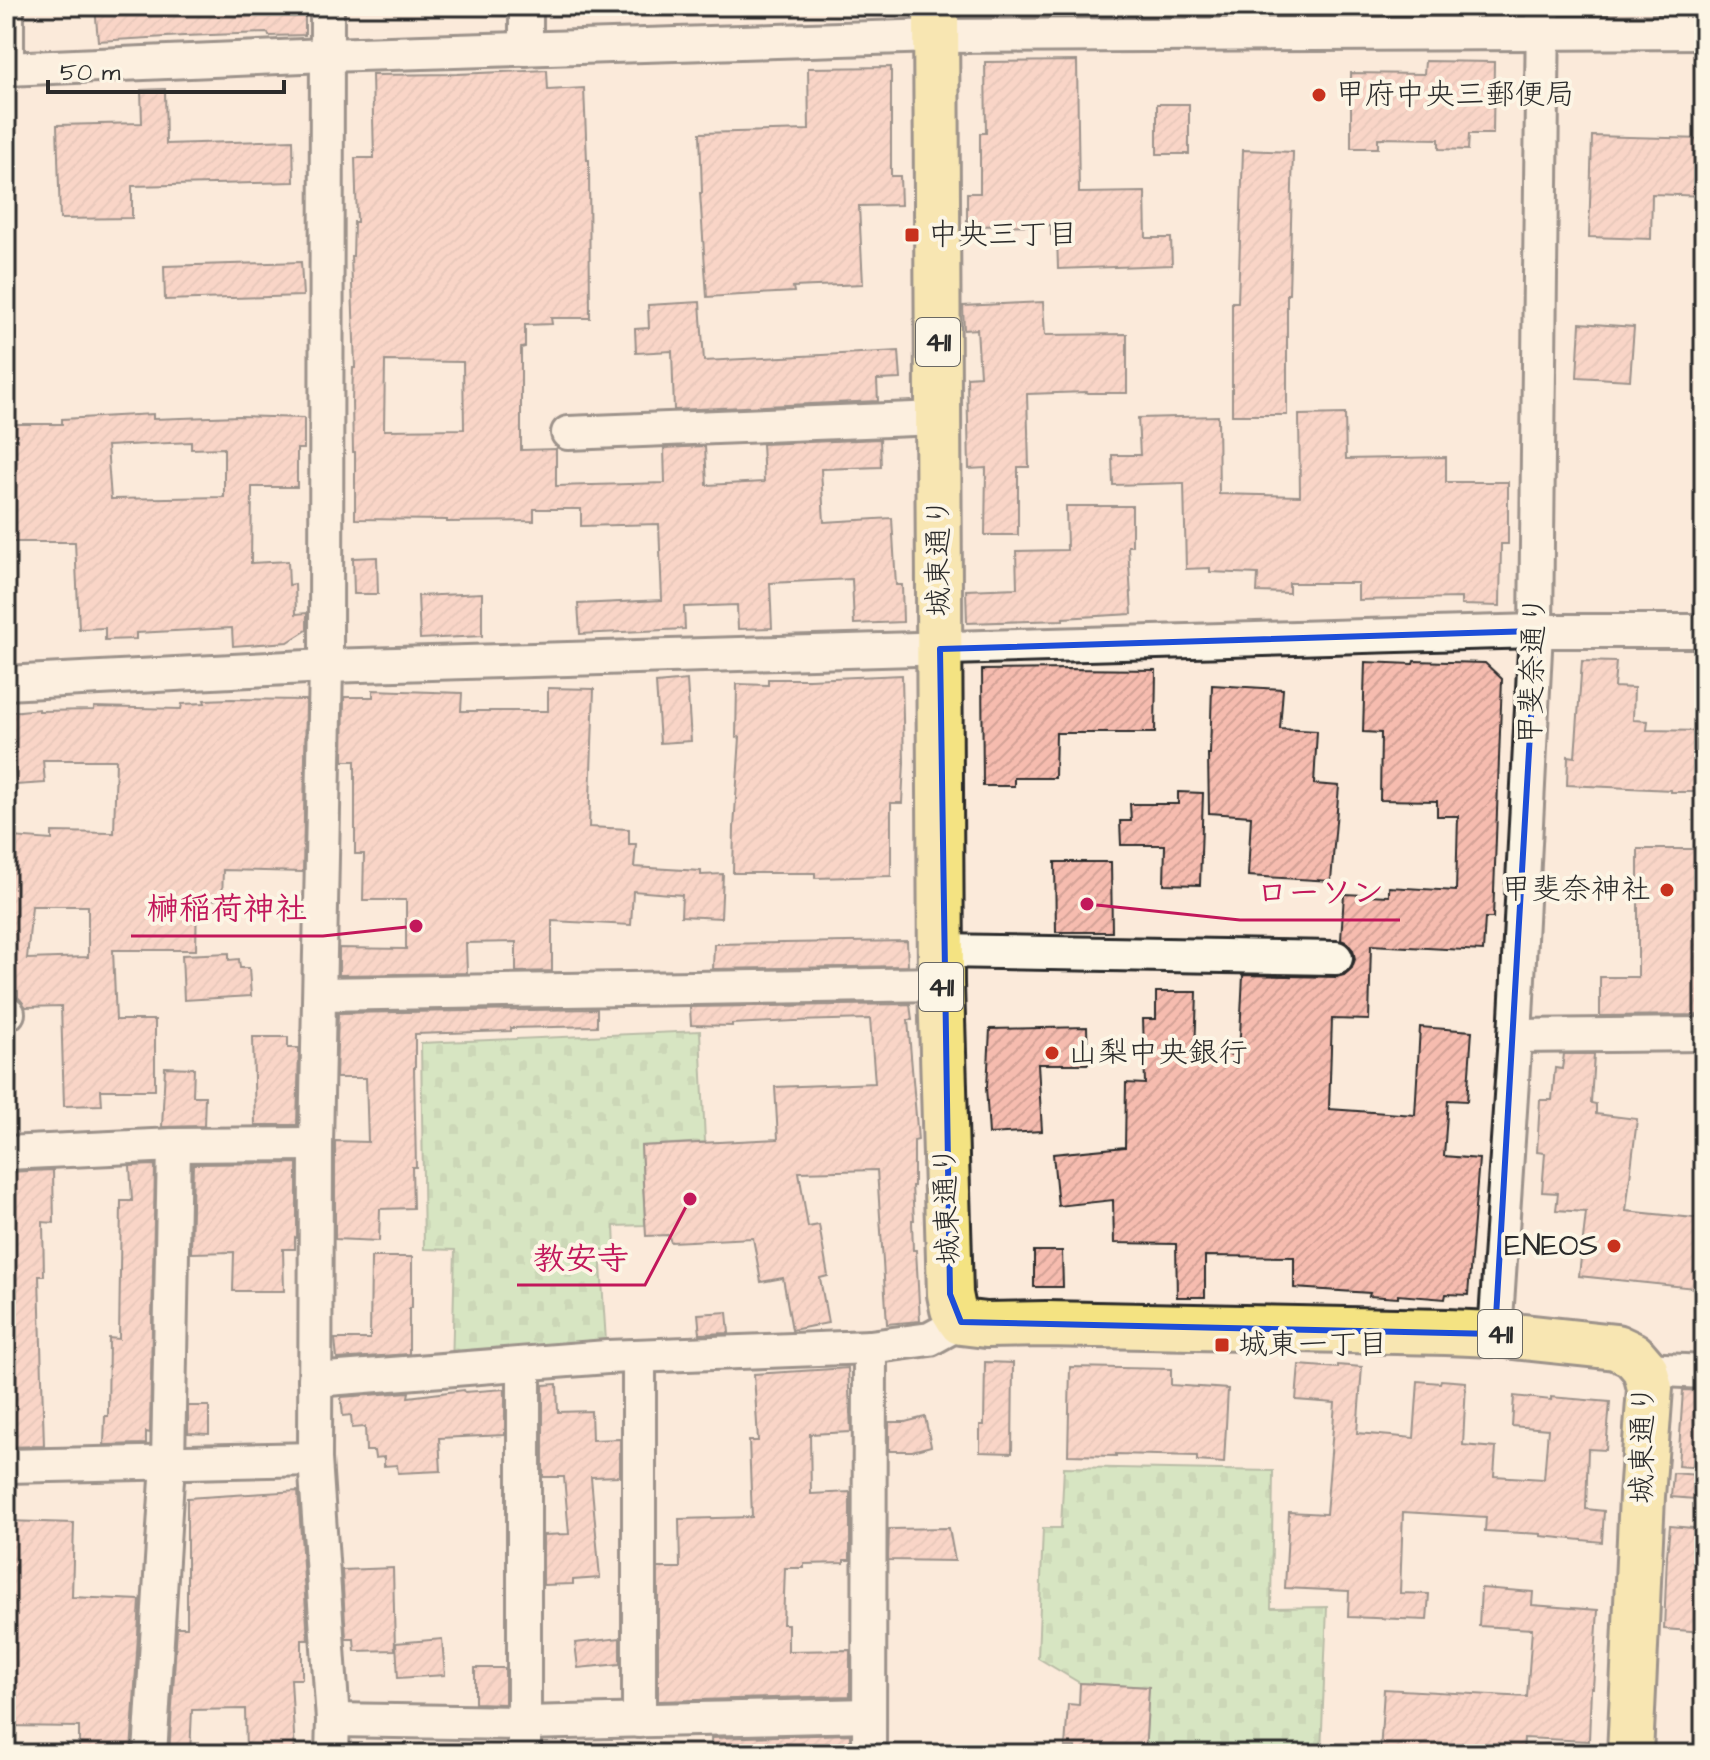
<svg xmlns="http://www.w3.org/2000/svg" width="1710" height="1760" viewBox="0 0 1710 1760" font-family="'Architects Daughter','Klee One',sans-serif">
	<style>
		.cemetery { fill: url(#cemetery-stones); stroke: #6b8668; stroke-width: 2 }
		.building { fill: url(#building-hatch); stroke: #2b2b2b; stroke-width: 2; fill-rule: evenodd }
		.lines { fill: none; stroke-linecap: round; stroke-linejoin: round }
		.minor-casing { stroke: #2b2b2b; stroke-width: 38 }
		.highway-casing { stroke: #2b2b2b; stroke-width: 50 }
		.minor { stroke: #fcf5e5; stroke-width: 32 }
		.highway { stroke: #f4e382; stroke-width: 44 }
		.marked { fill: none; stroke: #1d4ed8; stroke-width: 6; stroke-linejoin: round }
		.poi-dot { fill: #c8321e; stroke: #fcf5e5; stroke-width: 3 }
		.labels { text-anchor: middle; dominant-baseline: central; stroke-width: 8; stroke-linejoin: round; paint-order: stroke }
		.shield { fill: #fcf5e5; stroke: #6a6863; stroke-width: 2 }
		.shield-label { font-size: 28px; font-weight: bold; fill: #2b2b2b }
		.poi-label { font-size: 30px; fill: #2b2b2b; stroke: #fcf5e5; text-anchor: start }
		.street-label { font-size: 30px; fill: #2b2b2b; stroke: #fcf5e5 }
		.leader { fill: none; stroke: #c2185b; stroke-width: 3 }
		.callout-dot { fill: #c2185b; stroke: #fcf5e5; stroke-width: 3 }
		.callout-label { font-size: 32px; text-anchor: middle; font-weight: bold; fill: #c2185b; stroke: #fcf5e5; stroke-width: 8; stroke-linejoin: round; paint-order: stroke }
	</style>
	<defs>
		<pattern id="cemetery-stones" width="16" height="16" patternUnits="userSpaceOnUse" patternTransform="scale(2)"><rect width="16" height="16" fill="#abe1a4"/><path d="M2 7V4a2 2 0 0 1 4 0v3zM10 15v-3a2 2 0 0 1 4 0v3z" fill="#93c18d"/></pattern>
		<pattern id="building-hatch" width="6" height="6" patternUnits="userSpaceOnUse" patternTransform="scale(2)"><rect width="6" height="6" fill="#f6bcaf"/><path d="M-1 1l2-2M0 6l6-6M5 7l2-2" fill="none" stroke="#d3a297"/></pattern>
	</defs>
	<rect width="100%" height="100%" fill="#fbeada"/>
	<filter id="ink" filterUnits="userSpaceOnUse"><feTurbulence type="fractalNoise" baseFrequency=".0125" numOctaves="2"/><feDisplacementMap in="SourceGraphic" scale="16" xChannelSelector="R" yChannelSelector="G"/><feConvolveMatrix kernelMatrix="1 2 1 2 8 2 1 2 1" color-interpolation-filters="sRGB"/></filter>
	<g filter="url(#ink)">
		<g class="cemetery">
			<path d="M700 1031 705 1142 641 1146 645 1225 614 1226 615 1249 600 1250 607 1357 452 1369 455 1250 424 1249 421 1043Z"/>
			<path d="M1064 1467 1273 1471 1271 1608 1327 1607 1321 1754H1145L1149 1687 1080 1683 1038 1658 1043 1528H1061Z"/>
		</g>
		<g class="building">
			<path d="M95 6H305V35L269 36 268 33 184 36 98 41Z"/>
			<path d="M1077 61 1079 193 1145 192 1146 238H1171L1172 265 1058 269 1057 235H1051V225L967 226V193H980V133H986L985 62Z"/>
			<path d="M1425 61 1494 62 1493 134H1469L1468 150 1439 149V139L1378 138V148H1351V73L1424 74Z"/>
			<path d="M891 67V176H900L901 205 859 206 863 284 793 287 794 292 707 297 700 193H702L700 133 809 130 808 68Z"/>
			<path d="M547 70 548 90 584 88 587 160H589L590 318H551L552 324 525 325V347L521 348V450L556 449V486L665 483 664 448 705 446 707 485 764 482 762 444 880 439 881 467 821 469 824 522 892 518 896 585H902L903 622 854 624 852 579 770 583 772 628 738 629 737 605 684 607 685 629 580 634 578 604 662 600 659 524 581 526V509H534V521L447 522V520L355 519V452H353L352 402 353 368H355L351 256H353L354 222H357L355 158H374L372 75 457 74ZM385 361 463 362 464 429 384 430Z"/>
			<path d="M165 89 166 144 293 140 294 182 132 186V218L60 219 57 125 142 123 141 90Z"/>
			<rect x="1157" y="104" width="32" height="50"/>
			<path d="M1592 136 1704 139V196L1652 194 1651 239 1589 237Z"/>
			<path d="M1243 150 1293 152 1289 294H1287V415H1232V302H1238Z"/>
			<path d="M301 262 303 296 165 300 164 266Z"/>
			<path d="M700 302 704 361 899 351 901 379 877 380 878 401 674 410 672 351 636 353 635 329 649 328 648 305Z"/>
			<path d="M1043 302 1045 335 1127 334V393H1088L1087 392 1027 394 1029 467H1018V535H985L986 468 969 469 967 377 980 376 977 329 964 330 963 306Z"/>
			<path d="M1580 323 1634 327 1630 380 1577 377Z"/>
			<path d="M153 414V419L239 416 304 418V449H297V487H252L251 563 288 561 289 585 295 584 296 614 307 613V630L288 642 233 646 232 628 136 633V639L105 640V628L79 629 75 542H6V424H62V419ZM191 442V449L224 448V497L111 499 107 446Z"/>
			<path d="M1345 414 1346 459 1446 457V482H1508V544H1501L1500 606 1461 605V598L1358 600V583H1289V593L1257 592 1258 574 1210 572V568L1186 569 1184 483 1113 485 1112 455H1140L1138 418 1218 416 1219 494 1300 496 1299 415Z"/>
			<path d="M1066 506H1132V546H1128L1132 614 1063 618V620L967 623 966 590 1017 588 1016 551 1067 550Z"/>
			<path d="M377 557 378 594H354L353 558Z"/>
			<path d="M482 593V636L420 639 418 596Z"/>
			<path d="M1414 661 1485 663 1502 679 1493 918H1485L1483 951 1371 945 1369 1020 1332 1019 1329 1109 1415 1115 1420 1027 1472 1031 1467 1101 1448 1100 1444 1156 1479 1159 1468 1295 1446 1294 1445 1299 1398 1295V1298L1369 1296 1370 1293 1294 1288V1257L1205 1256V1297H1177L1176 1244 1114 1243 1113 1200 1058 1206 1053 1154 1125 1147 1126 1083 1145 1084 1143 1019H1156V992H1197L1195 1053 1239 1055 1243 975 1336 977 1344 975 1352 968 1355 959 1353 950 1346 942 1341 940 1344 894 1389 896V887L1456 891 1458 816H1437V801L1380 800 1381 733 1363 732 1365 662 1413 664Z"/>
			<path d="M1582 661 1616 662 1614 687 1634 688 1633 720 1648 721 1647 730 1704 731V792H1671V790L1567 785 1568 756 1575 757Z"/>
			<path d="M1067 669 1156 670 1155 733H1056L1055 778H1014V786H983L982 670Z"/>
			<path d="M902 675 904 762 902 803H891V876L815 878V873H733L734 828 740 737 736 738 737 684 768 685V679H809Z"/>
			<path d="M687 680 691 741 660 743 656 683Z"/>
			<path d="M1212 685 1283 689 1280 729 1317 731 1314 784 1339 786 1331 881 1248 876 1251 816 1209 813 1208 754H1210Z"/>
			<path d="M548 688 594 689 589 827 629 829V844H636L634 867 701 871V875L723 874 721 918 681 916 682 895 633 891 631 925 552 921V971L516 972V942L466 943 467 973 339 975V948L406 949V900H363L364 854H355V761H343L344 697H373V690L462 693 461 711H548Z"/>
			<path d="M231 699 306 700 303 872 223 870 222 900 197 899 196 950H113L116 1020H155V1090H101L102 1105 64 1106 61 1006 26 1007 18 997V991H6V921L13 837 52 840V832L114 833 116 760H43L45 783 16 785 11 712 39 709V711L94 710V707L181 709 182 704 205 703 204 700ZM32 906H88V957L27 959Z"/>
			<path d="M1178 792 1203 793 1200 885 1164 884 1165 845H1121L1120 821H1131L1130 804H1178Z"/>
			<path d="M1638 849H1697V976H1701L1700 1015 1600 1016V977H1638Z"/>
			<path d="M1055 862H1111L1112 932H1056Z"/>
			<path d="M907 941 908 966 713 969 714 944Z"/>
			<path d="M229 953V960L239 959 240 968H249L251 996 184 1000 182 955Z"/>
			<path d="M910 1004 912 1020H908L918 1140 914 1141V1186H912L914 1220H912L913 1250H916L920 1321 887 1324 877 1170 799 1172 808 1227 819 1225 828 1276 820 1278 828 1323 792 1330 783 1278 761 1282 753 1238 671 1242 668 1235 646 1236 641 1146 778 1139 775 1087 875 1083 870 1019 795 1021 732 1024V1026L691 1025 690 1007Z"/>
			<path d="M597 1009V1026L511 1028V1031L415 1034V1068H414L416 1167H412L413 1208 380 1209 379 1241 335 1239V1141L368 1142 366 1078H336L338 1013Z"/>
			<path d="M1087 1027 1088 1064H1038L1042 1131 989 1134 986 1087H987L990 1029Z"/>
			<path d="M253 1037H288V1048H299L297 1125H255Z"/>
			<path d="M1564 1054H1594L1591 1103 1596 1104V1114L1637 1119 1626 1211 1704 1219V1289L1579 1276 1586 1212 1556 1210 1558 1193 1542 1192 1545 1153 1537 1152 1540 1100H1552L1555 1068 1562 1069Z"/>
			<path d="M165 1067 194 1068 193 1096H205L204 1126 162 1127Z"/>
			<path d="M297 1163V1238L295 1237V1249H283L284 1291H233L234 1252 191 1253 193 1164Z"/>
			<path d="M155 1165 150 1433 146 1432V1444L104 1445 105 1416H108L109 1338 119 1339 121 1201H132L130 1166Z"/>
			<path d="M53 1170 54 1223 43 1222 44 1276H39L44 1446 6 1447V1323H10L6 1277V1172Z"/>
			<path d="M1034 1251H1062L1063 1287H1034Z"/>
			<path d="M371 1257H412V1308H409V1354L337 1359 335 1339H370Z"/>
			<path d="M727 1312 729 1333 700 1334 698 1314Z"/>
			<path d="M985 1362 1013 1363 1012 1453 980 1452V1425H984Z"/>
			<path d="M1299 1365 1338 1368V1365L1362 1367 1357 1433 1414 1438 1418 1381 1440 1383 1441 1380 1466 1382 1463 1445 1496 1448 1494 1476 1544 1479 1548 1429 1512 1426 1514 1396 1551 1400V1397L1610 1402 1606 1450 1588 1449 1586 1509 1604 1511 1602 1542 1541 1536V1534L1485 1531 1486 1517 1403 1512 1400 1593 1429 1594 1427 1620 1348 1617 1349 1591 1285 1588 1289 1512 1326 1514 1335 1403 1296 1400Z"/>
			<path d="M1070 1367 1171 1369V1385L1228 1389 1224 1463 1197 1461V1456L1116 1454V1456L1068 1455Z"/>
			<path d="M848 1368 851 1432 810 1434 811 1494 850 1492V1560H844V1563L804 1564V1568H785L783 1624H788V1651L850 1650V1696L658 1701V1568H680L679 1519 752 1517 749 1441H758L754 1374Z"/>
			<path d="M557 1384 558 1412 591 1411 592 1440 620 1439V1476L591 1477 600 1578 573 1580V1584L543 1585V1535L569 1534 564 1477H543V1385Z"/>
			<path d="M505 1389V1435L439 1438 441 1471 398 1473 397 1465 384 1466V1457L375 1458 374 1451H366L365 1427 352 1428 351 1415 343 1416 341 1397 409 1392 408 1397 464 1390 465 1392Z"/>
			<path d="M1683 1390 1704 1391V1468L1678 1466Z"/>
			<path d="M188 1406H209V1434L188 1433Z"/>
			<path d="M925 1417 931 1446 912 1451H889V1422H905Z"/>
			<path d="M1673 1473 1697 1475 1695 1499 1671 1497Z"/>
			<path d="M298 1491 308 1640H302V1679H291L295 1753 246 1754 245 1709 192 1710 190 1754H169L177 1627H187V1498Z"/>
			<path d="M6 1521 74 1523 72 1597 140 1600 131 1754H79V1727L6 1726Z"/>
			<path d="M1670 1526 1704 1529V1632L1664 1629 1667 1555Z"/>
			<path d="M949 1528 955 1561 888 1560 889 1529Z"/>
			<path d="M393 1568 395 1650 355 1651 354 1639H346L342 1570Z"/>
			<path d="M1481 1588 1533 1592 1532 1605 1598 1610 1593 1688H1591L1589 1741 1524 1738 1523 1754H1380L1384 1689 1527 1697 1532 1629 1479 1626Z"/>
			<path d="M620 1638V1664L578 1668 575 1643Z"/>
			<path d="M442 1639 445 1675 398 1678 396 1643Z"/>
			<path d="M475 1668H505V1704L475 1703Z"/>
			<path d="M1080 1683 1149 1687 1145 1754H1075L1076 1747H1065L1068 1704 1079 1705Z"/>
			<path d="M850 1734V1754H712L711 1738Z"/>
		</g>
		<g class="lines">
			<defs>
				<g id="minor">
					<path d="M7 6V69"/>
					<path d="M327 6 326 666 316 1144 315 1459 333 1720 332 1754"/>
					<path d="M526 49V6"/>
					<path d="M6 69 326 55 936 36 1704 32"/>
					<path d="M568 433 938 418"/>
					<path d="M6 683 326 666 1536 631H1704"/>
					<path d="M941 951 1336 958"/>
					<path d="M320 994 941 984"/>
					<path d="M6 1013H8"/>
					<path d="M1515 1036 1704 1034"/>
					<path d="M6 1153 174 1145 316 1144"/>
					<path d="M1495 1334 1515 1036 1536 631 1543 6"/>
					<path d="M639 1356V1721"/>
					<path d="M524 1364V1754"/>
					<path d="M1645 1369 1704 1372"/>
					<path d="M315 1380 607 1357 870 1347 930 1339 961 1322"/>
					<path d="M6 1466 315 1459"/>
					<path d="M333 1720 523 1723 869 1715"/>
					<path d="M150 1754 168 1463 174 1145"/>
					<path d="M869 1754 870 1347"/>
				</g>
				<path id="highway" d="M936 6 941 984 950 1294 953 1309 961 1322 986 1325 1046 1324 1446 1332 1495 1334 1616 1347 1633 1355 1645 1369 1650 1388 1642 1496 1630 1754"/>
			</defs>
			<use href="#minor" class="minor-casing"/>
			<use href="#highway" class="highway-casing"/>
			<use href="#minor" class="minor"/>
			<use href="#highway" class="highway"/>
		</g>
	</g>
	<path d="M0 0H1710V1760H0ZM1536 631 1495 1334 961 1322 950 1294 940 649Z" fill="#fbeada" fill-opacity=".55" fill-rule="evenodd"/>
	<path class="marked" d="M1536 631 1495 1334 961 1322 950 1294 940 649Z"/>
	<g class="poi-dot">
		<circle cx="1319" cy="95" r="8"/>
		<rect x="904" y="227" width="16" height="16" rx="4"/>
		<circle cx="1667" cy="890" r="8"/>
		<circle cx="1052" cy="1053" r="8"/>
		<circle cx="1614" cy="1246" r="8"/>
		<rect x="1214" y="1337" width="16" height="16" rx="4"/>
	</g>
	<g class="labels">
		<g class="shield">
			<rect x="916" y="318" width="44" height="48" rx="6"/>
			<rect x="919" y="963" width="44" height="48" rx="6"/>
			<rect x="1478" y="1310" width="44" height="48" rx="6"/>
		</g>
		<g class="shield-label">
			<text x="938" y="342">411</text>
			<text x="941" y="987">411</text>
			<text x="1500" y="1334">411</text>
		</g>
		<g class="poi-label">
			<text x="1335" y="95">甲府中央三郵便局</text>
			<text x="928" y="235">中央三丁目</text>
			<text x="1651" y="890" text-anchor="end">甲斐奈神社</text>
			<text x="1068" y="1053">山梨中央銀行</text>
			<text x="1598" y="1246" text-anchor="end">ENEOS</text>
			<text x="1238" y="1345">城東一丁目</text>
		</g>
		<g class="street-label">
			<text transform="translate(939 557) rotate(-90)">城東通り</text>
			<text transform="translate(1533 670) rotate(-88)">甲斐奈通り</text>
			<text transform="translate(947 1205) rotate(-92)">城東通り</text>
			<text transform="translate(1643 1444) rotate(-89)">城東通り</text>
		</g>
	</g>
	<path class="leader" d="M1087 904L1240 920H1400M416 926L323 936H131M690 1199L645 1285H517"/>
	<g class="callout-dot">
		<circle cx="1087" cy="904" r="8"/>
		<circle cx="416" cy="926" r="8"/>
		<circle cx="690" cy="1199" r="8"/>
	</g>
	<g class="callout-label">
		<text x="1320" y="903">ローソン</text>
		<text x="227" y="919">榊稲荷神社</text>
		<text x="581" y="1269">教安寺</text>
	</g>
	<rect width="1710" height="1760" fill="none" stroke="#fcf5e5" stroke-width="32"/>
	<rect x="16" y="16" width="1678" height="1728" fill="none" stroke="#2b2b2b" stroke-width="3" filter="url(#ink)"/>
	<path d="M48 80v12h236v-12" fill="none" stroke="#2b2b2b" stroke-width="4"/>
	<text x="60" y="80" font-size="24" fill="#2b2b2b" stroke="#fcf5e5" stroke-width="6" paint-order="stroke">50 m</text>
</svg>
